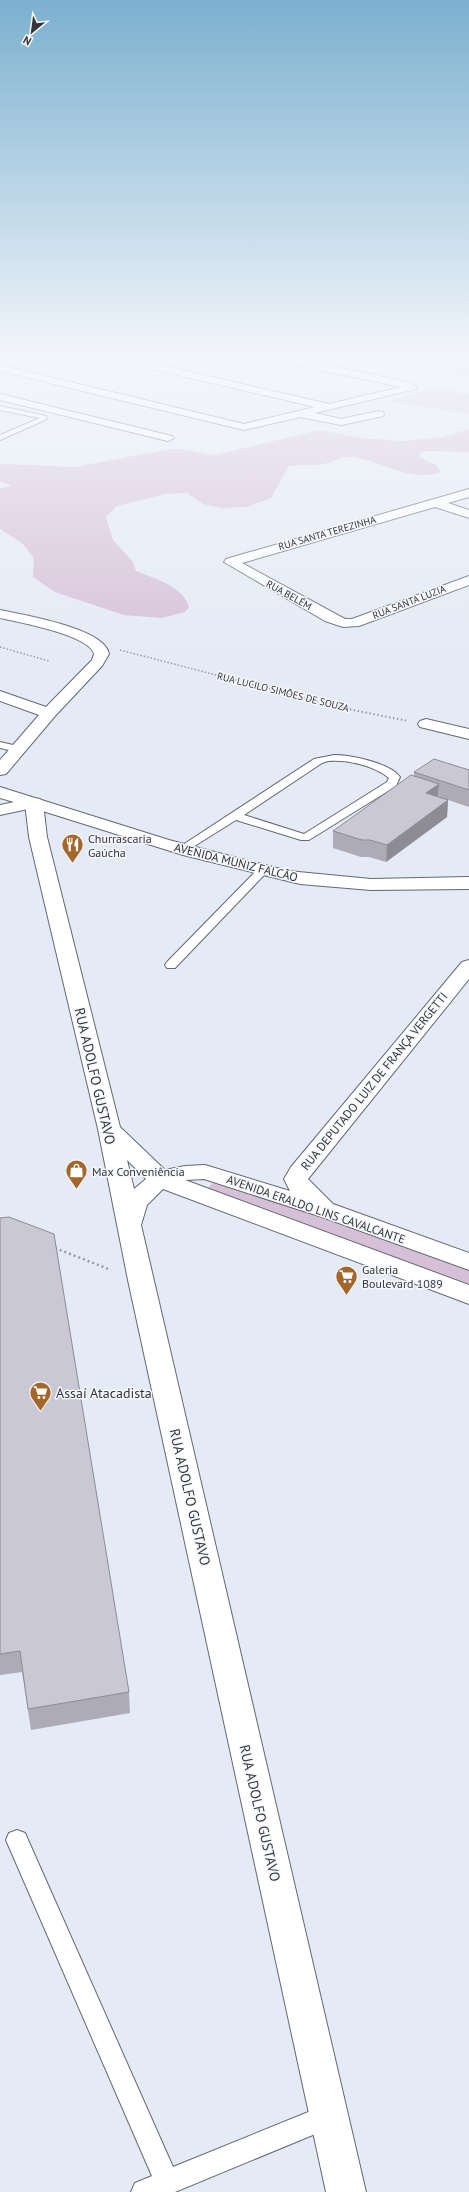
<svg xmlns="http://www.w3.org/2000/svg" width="469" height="2192" viewBox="0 0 469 2192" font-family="'PT Sans',sans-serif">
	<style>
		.green { fill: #d6c0d7 }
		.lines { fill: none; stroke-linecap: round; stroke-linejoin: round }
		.lane-casing { stroke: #636972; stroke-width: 2 }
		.street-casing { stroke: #636972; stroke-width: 2 }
		.secondary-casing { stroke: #636972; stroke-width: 2 }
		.primary-casing { stroke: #636972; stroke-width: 2 }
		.path-far2 { stroke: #969ba3; stroke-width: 1.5; stroke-dasharray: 1.5 2; stroke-linecap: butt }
		.path-far1 { stroke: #969ba3; stroke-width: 2; stroke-dasharray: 1.5 2.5; stroke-linecap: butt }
		.path { stroke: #969ba3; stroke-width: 2.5; stroke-dasharray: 2 3; stroke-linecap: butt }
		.lane { fill: #fff; fill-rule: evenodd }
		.street { fill: #fff; fill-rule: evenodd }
		.secondary { fill: #fff; fill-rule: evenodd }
		.primary { fill: #fff; fill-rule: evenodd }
		.wall { fill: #adacb6 }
		.shaded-wall { fill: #8d8c94 }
		.building { fill: #c9c8d4; stroke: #8d8c94 }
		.labels { text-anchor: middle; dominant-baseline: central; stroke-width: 3; stroke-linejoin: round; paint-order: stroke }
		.far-street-label { font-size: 10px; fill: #323438; stroke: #f6f8fd }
		.poi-label { font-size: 12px; fill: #323438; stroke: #f6f8fd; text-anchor: start }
		.street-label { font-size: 12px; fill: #323438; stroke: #f6f8fd }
		.near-street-label { font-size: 14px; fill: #323438; stroke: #f6f8fd }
		.near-poi-label { font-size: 14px; fill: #323438; stroke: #f6f8fd; text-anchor: start }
	</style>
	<rect width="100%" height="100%" fill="#e4ebf6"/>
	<g class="green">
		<path d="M392 355H469V375L428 368Z"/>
		<path d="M435 388 469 394V414L389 401Z"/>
		<path d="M469 429V452L428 451 421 453 419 457 436 465 441 472C410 483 383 461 352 457 341 456 334 462 323 464 312 466 300 464 289 466L271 498 247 507 222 508 203 504 187 493 166 494 117 506 106 517 113 540 133 562 136 571C154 578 184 587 189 607L185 612 162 618 124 615 55 592 33 577 34 558 22 543 0 529V488L12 486 0 481V465L3 464 75 467 171 449H180L215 455 319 430 362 438 403 441 443 437Z"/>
		<path d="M216 1180 469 1271V1288L213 1195 208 1188Z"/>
	</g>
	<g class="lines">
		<defs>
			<g id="lane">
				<path d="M0 406 46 416 47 419 0 440V435L40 418 0 410Z"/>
				<path d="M0 742 22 747 23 749 18 752 0 748Z"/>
				<path d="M334 755C351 755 390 763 400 777L396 786 309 840H301L236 820 185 852H177L175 850 314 759ZM328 761C347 759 375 766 389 778L387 782 304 834 244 815 322 763Z"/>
				<path d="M262 868 266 869 268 871 266 873 175 968H167L165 965 167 962 258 869Z"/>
				<path d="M17 1830 25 1833 173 2167 328 2104 337 2107 340 2116 337 2125 175 2192H131L135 2183 152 2176 6 1840 9 1833Z"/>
			</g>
			<g id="street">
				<path d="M99 355H117L329 404 401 387 264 358 259 355H278L408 382 417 387 416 389 315 413 341 419 379 411 383 412 384 414 383 416 341 425 300 417 244 430 0 371V365L244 424 315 407 104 358Z"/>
				<path d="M0 394 172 436 174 438 168 441 0 400Z"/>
				<path d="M469 489V497L448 503 469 510V518L435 507 242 563 345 619H352L469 576V585L359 626 343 627 325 621 224 562 226 559Z"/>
				<path d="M0 610C23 615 105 628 109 654L102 666 55 716 6 774 0 775V760L39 715 0 701V691L46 707 92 660 94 654C90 635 18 622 0 618Z"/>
				<path d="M426 719 469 729V739L420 727 418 724 420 721Z"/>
			</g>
			<path id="secondary" d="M34 798 40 799 43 803 47 837 120 1127 165 1170 185 1166 205 1165 290 1191 284 1179 291 1167 462 962 469 960V979L308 1179 333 1204 469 1253V1270L322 1217 204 1179 185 1180 469 1285V1304L163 1189 147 1205 141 1225 366 2192H326L128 1280 98 1129 29 837 25 803 28 799ZM127 1160 146 1179 134 1189Z"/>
			<path id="primary" d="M0 787 169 840 288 871 371 879 469 877V889L371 890 300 884 183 855 33 808 0 815V805L14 802 0 798Z"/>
		</defs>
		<use href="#lane" class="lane-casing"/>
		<use href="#street" class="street-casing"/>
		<use href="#secondary" class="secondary-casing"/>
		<use href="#primary" class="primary-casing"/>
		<g class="path-far2">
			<path d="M0 647 49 661"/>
			<path d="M120 650 343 708"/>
		</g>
		<path class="path-far1" d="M338 707 408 721"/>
		<path class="path" d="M55 1248 111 1270"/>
		<use href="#lane" class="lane"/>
		<use href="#street" class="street"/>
		<use href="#secondary" class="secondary"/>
		<use href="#primary" class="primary"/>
	</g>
	<g class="wall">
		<path d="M469 770V807L448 800 447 817 386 862 369 857H361L333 848V831L414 776V772Z"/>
		<path d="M0 1218 129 1692 130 1713 31 1730 22 1672 0 1675Z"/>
	</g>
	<g class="shaded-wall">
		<path d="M439 784 437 800 426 793Z"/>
		<path d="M448 800 447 817 386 862 387 845Z"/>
	</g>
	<g class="building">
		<path d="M434 759 469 770V790L414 772Z"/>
		<path d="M411 775 439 784 426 793 448 800 387 845 370 840H362L333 831Z"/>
		<path d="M9 1217 54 1234 129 1692 28 1709 20 1651 0 1654V1218Z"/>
	</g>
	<linearGradient id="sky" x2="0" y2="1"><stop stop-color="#7bb0cf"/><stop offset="0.54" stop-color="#f3f6fb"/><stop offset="1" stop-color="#f3f6fb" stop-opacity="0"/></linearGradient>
	<rect width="469" height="662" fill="url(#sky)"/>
	<defs>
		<symbol id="restaurant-pin" viewBox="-11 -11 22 30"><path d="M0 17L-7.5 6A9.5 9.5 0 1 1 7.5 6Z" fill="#a4662b" stroke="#f6f8fd"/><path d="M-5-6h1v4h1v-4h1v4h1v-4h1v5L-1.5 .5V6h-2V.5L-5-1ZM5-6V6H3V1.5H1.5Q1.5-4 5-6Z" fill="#fff"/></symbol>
		<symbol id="shop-pin" viewBox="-11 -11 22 30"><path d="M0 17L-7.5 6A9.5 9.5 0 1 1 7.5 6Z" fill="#a4662b" stroke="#f6f8fd"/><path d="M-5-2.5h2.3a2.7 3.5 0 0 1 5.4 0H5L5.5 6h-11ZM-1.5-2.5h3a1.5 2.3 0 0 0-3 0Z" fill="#fff"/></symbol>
		<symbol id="supermarket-pin" viewBox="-11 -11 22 30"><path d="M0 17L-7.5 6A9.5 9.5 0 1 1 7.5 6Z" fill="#a4662b" stroke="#f6f8fd"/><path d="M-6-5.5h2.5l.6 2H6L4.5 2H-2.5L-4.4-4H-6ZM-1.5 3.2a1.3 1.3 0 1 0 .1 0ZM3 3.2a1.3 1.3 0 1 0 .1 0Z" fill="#fff"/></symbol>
	</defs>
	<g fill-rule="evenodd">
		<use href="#restaurant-pin" x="60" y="832" width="25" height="34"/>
		<use href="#shop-pin" x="64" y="1158" width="25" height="34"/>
		<use href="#supermarket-pin" x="334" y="1264" width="25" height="34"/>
		<use href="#supermarket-pin" x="28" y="1380" width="25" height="34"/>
	</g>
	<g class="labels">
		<g class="far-street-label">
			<text transform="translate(327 533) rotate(-16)">RUA SANTA TEREZINHA</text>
			<text transform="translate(289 595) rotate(29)">RUA BELÉM</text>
			<text transform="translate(409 602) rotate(-21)">RUA SANTA LUZIA</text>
			<text transform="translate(283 692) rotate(14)">RUA LUCILO SIMÕES DE SOUZA</text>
		</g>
		<g class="poi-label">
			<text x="88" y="838">Churrascaria<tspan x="88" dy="14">Gaúcha</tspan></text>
			<text x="92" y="1171">Max Conveniência</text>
			<text x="362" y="1269">Galeria<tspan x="362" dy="14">Boulevard 1089</tspan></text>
		</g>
		<g class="street-label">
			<text transform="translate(236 862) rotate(14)">AVENIDA MUNIZ FALCÃO</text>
			<text transform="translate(374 1081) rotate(-51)">RUA DEPUTADO LUIZ DE FRANÇA VERGETTI</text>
			<text transform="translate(316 1209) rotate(19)">AVENIDA ERALDO LINS CAVALCANTE</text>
		</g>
		<g class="near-street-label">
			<text transform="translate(95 1076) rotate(77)">RUA ADOLFO GUSTAVO</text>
			<text transform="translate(190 1497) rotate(77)">RUA ADOLFO GUSTAVO</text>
			<text transform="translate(260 1813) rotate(77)">RUA ADOLFO GUSTAVO</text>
		</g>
		<g class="near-poi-label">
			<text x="56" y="1393">Assaí Atacadista</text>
		</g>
	</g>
	<g transform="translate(32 32) rotate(209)" stroke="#f6f8fd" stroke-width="3" paint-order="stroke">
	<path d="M0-3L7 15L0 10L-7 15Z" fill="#323438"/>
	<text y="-6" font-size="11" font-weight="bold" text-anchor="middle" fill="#323438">N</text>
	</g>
</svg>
